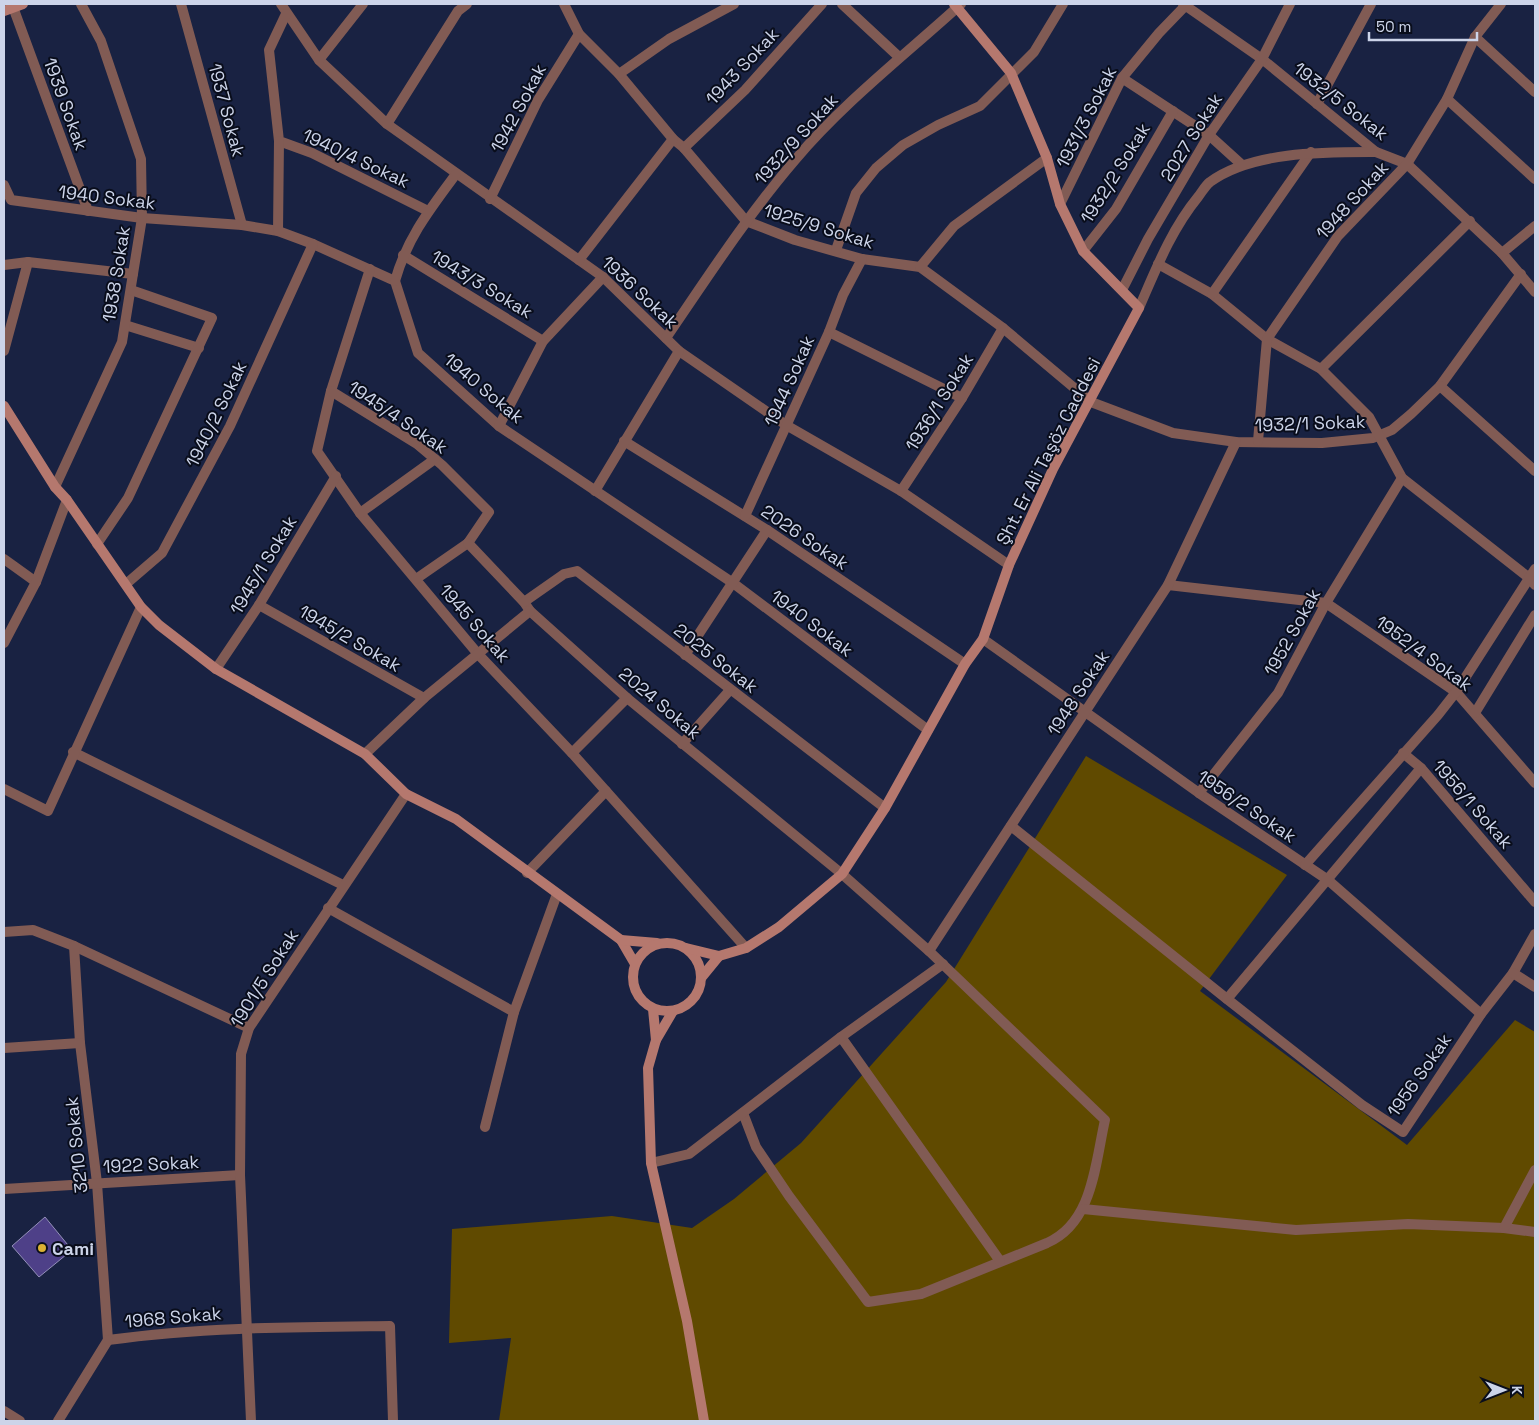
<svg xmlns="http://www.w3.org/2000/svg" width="1539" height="1425" viewBox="0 0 1539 1425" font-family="'Space Grotesk',sans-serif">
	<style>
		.green { fill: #604a00 }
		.building { fill: #4e4088; stroke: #938fb8 }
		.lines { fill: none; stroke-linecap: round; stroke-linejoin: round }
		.street { stroke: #815b54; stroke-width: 10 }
		.secondary { stroke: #b5786e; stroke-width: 10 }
		.poi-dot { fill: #dcb233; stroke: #090d1b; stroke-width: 2 }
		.labels { text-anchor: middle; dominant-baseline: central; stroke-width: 4; stroke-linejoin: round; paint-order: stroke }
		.street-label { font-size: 18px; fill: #ccd4e9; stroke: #090d1b }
		.poi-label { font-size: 18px; font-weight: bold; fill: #ccd4e9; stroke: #090d1b; text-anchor: start }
	</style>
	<rect width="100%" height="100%" fill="#192242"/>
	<path class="green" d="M1086 756 1287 875 1200 991 1407 1145 1515 1020 1535 1032V1421H499L511 1338 449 1343 452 1229 612 1216 692 1228 734 1199 801 1143 946 982Z"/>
	<path class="building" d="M45 1217 72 1250 39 1277 12 1246Z"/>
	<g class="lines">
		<g class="street">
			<path d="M181 4 242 225"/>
			<path d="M281 4 319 60 387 124 603 277 679 351 786 425 901 491 1009 565"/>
			<path d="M564 4 579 34 619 74 673 139 684 148 746 221 795 240 862 259 920 267 1003 328 1091 402 1173 433 1236 442 1322 443 1373 438 1392 430 1411 414 1440 386 1521 274"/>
			<path d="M842 4 899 57"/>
			<path d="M1183 4 1262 59 1376 152 1407 164 1502 253 1535 292"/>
			<path d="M13 7 88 211"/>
			<path d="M286 14 269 50 279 141 312 153 428 211"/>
			<path d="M1475 37 1535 92"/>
			<path d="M319 60 363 4"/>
			<path d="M619 74 669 39 734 4"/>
			<path d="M1122 78 1209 135 1241 164"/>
			<path d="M1447 99 1535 179"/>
			<path d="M1317 104 1371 4"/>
			<path d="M387 124 458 11 467 4"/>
			<path d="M684 148 745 90 822 4"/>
			<path d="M4 185 11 200 142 218 242 225 278 231 313 244 395 281 418 353 499 426 733 583 928 730"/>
			<path d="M490 199 538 100 579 34"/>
			<path d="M1060 204 1122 78 1159 33 1187 4"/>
			<path d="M278 231 279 141"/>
			<path d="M836 250 856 193 876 168 903 145 938 125 980 106 1034 52 1063 4"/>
			<path d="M1083 251 1116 209 1173 111"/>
			<path d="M1502 253 1535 226"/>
			<path d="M403 255 543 341"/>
			<path d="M579 260 673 139"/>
			<path d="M1158 264 1212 294 1267 339 1321 369 1369 417 1402 478 1528 577 1535 585"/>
			<path d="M4 265 28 262 133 274"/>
			<path d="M920 267 954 226 1047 158"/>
			<path d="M370 269 331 391 317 451 360 513 478 654 572 753 746 948"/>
			<path d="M395 281C407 238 430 209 456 174"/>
			<path d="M1122 290 1148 239 1209 135 1262 59 1290 4"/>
			<path d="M1212 294 1311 152"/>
			<path d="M1139 308C1156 269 1171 230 1198 197 1202 192 1205 186 1210 182 1252 151 1326 152 1376 152"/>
			<path d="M125 325 199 348"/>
			<path d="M829 332 962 398"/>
			<path d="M666 338C707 278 747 216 795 160 844 102 905 55 961 4"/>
			<path d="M4 351 28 262"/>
			<path d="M1321 369 1470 221"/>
			<path d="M1440 386 1535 471"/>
			<path d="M331 391 417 444 442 465 489 512 468 543 416 579"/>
			<path d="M499 426 543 341 603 277"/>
			<path d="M624 441 767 530 965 664"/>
			<path d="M1258 441 1267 339 1338 236 1407 164 1447 99 1475 37 1501 4"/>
			<path d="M55 487 122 342 142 218 141 159 101 41 81 4"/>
			<path d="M595 491 679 351"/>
			<path d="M901 491 962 398 1003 328"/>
			<path d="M360 513 435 459"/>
			<path d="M745 516 829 332 843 295 862 259"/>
			<path d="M468 543 524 602 530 611 627 698 842 874 929 951 1105 1120C1095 1164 1093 1223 1047 1243L921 1294 868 1302 789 1196 756 1147 743 1113"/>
			<path d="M97 544 128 498 212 318 131 290"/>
			<path d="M4 559 36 582"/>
			<path d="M126 584 162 553 230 426 313 244"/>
			<path d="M1168 585 1326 603 1456 692 1535 783"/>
			<path d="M524 602 564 574 577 571 885 808"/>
			<path d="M259 605 424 698"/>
			<path d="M983 639 1199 793 1328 880 1481 1014"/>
			<path d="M4 643 36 582 67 500"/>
			<path d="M685 655 767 530"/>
			<path d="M216 669 259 605 336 476"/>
			<path d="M1475 713 1535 615"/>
			<path d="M682 744 730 690"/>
			<path d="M73 752 343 885"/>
			<path d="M572 753 627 698"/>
			<path d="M1403 753 1421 768 1535 902"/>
			<path d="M365 754 424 698 530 611"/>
			<path d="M4 789 48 811 141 607"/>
			<path d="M1199 793 1278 693 1326 603 1402 478"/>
			<path d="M1011 826 1227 999 1362 1105 1403 1132 1481 1014 1513 973 1535 934"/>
			<path d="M1305 865 1438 715 1456 692 1535 569"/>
			<path d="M527 873 606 791"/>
			<path d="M328 908 514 1012"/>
			<path d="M4 932 33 930 74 946 249 1028"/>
			<path d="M74 946 80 1043 97 1183 108 1340"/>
			<path d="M929 951 1168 585 1236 442"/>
			<path d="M1513 973 1535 987"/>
			<path d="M1227 999 1421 768"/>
			<path d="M841 1037 1000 1261"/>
			<path d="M4 1048 80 1043"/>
			<path d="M485 1127 514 1012 557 894"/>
			<path d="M651 1163 689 1154 841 1037 943 964"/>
			<path d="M4 1189 240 1175"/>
			<path d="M1083 1209 1296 1230 1408 1224 1504 1228 1535 1232"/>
			<path d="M1504 1228 1535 1170"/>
			<path d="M108 1340C202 1327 296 1327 390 1326L393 1421"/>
			<path d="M4 1411 20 1421"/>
			<path d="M58 1421 108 1340"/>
			<path d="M251 1421 240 1175 241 1054 249 1028 406 794"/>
		</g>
		<g class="secondary">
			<path d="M4 11 23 4"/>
			<path d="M4 406 55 487 67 500 141 607 159 625 216 669 365 754 406 794 456 819 621 940 635 964"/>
			<path d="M621 940 657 943"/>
			<circle cx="667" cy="977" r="34"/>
			<path d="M686 948 719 956 746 948 779 927 842 874 885 808 965 664 983 639 1009 565 1053 469 1139 308 1083 251 1060 204 1047 158 1011 73 954 4"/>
			<path d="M701 978 719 956"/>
			<path d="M653 1009 656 1040"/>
			<path d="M673 1011 656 1040 648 1068 651 1163 687 1321 704 1421"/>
		</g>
	</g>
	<circle class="poi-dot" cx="42" cy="1248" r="5"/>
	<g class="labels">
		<g class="street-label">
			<text transform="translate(742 66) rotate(-47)">1943 Sokak</text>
			<text transform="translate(1341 101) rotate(38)">1932/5 Sokak</text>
			<text transform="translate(66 104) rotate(70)">1939 Sokak</text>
			<text transform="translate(518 108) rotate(-62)">1942 Sokak</text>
			<text transform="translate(227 110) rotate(75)">1937 Sokak</text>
			<text transform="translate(1086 117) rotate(-63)">1931/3 Sokak</text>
			<text transform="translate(1191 137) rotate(-58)">2027 Sokak</text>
			<text transform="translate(796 139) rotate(-48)">1932/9 Sokak</text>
			<text transform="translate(356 158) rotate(25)">1940/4 Sokak</text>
			<text transform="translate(1115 173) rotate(-58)">1932/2 Sokak</text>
			<text transform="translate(107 197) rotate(7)">1940 Sokak</text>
			<text transform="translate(1352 200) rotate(-48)">1948 Sokak</text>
			<text transform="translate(819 226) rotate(17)">1925/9 Sokak</text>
			<text transform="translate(116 274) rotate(-81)">1938 Sokak</text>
			<text transform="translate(482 284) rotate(31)">1943/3 Sokak</text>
			<text transform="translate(640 292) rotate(43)">1936 Sokak</text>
			<text transform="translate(789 381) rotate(-66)">1944 Sokak</text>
			<text transform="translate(484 388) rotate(40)">1940 Sokak</text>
			<text transform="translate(939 402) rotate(-58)">1936/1 Sokak</text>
			<text transform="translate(216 414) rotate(-64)">1940/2 Sokak</text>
			<text transform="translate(398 417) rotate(34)">1945/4 Sokak</text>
			<text transform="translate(1310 423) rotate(-2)">1932/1 Sokak</text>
			<text transform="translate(1048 451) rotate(-63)">Şht. Er Ali Taşöz Caddesi</text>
			<text transform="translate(805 537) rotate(34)">2026 Sokak</text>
			<text transform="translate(263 565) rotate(-59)">1945/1 Sokak</text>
			<text transform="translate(475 623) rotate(49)">1945 Sokak</text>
			<text transform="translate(812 623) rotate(37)">1940 Sokak</text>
			<text transform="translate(1292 632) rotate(-61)">1952 Sokak</text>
			<text transform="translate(350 638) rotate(30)">1945/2 Sokak</text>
			<text transform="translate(1424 653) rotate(36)">1952/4 Sokak</text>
			<text transform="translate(716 658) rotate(38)">2025 Sokak</text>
			<text transform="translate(1078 693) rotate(-57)">1948 Sokak</text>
			<text transform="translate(660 703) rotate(40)">2024 Sokak</text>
			<text transform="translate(1473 804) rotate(49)">1956/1 Sokak</text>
			<text transform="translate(1247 806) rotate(34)">1956/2 Sokak</text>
			<text transform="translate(264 978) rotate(-58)">1901/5 Sokak</text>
			<text transform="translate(1419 1075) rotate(-55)">1956 Sokak</text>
			<text transform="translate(76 1145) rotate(-96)">3210 Sokak</text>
			<text transform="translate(151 1164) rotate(-3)">1922 Sokak</text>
			<text transform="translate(173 1317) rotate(-5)">1968 Sokak</text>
		</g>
		<g class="poi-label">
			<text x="52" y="1248">Cami</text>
		</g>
	</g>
	<rect width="1539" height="1425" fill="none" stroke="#ccd4e9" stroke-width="10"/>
	<g transform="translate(1504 1390) rotate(90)" stroke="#090d1b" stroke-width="4" paint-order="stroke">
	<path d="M0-4L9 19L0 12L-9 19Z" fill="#ccd4e9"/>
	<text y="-8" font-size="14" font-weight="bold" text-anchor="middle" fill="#ccd4e9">K</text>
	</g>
	<path d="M1369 32v8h108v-8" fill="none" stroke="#ccd4e9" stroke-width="2.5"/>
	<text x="1376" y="32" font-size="15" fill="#ccd4e9" stroke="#090d1b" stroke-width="4" paint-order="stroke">50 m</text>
</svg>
